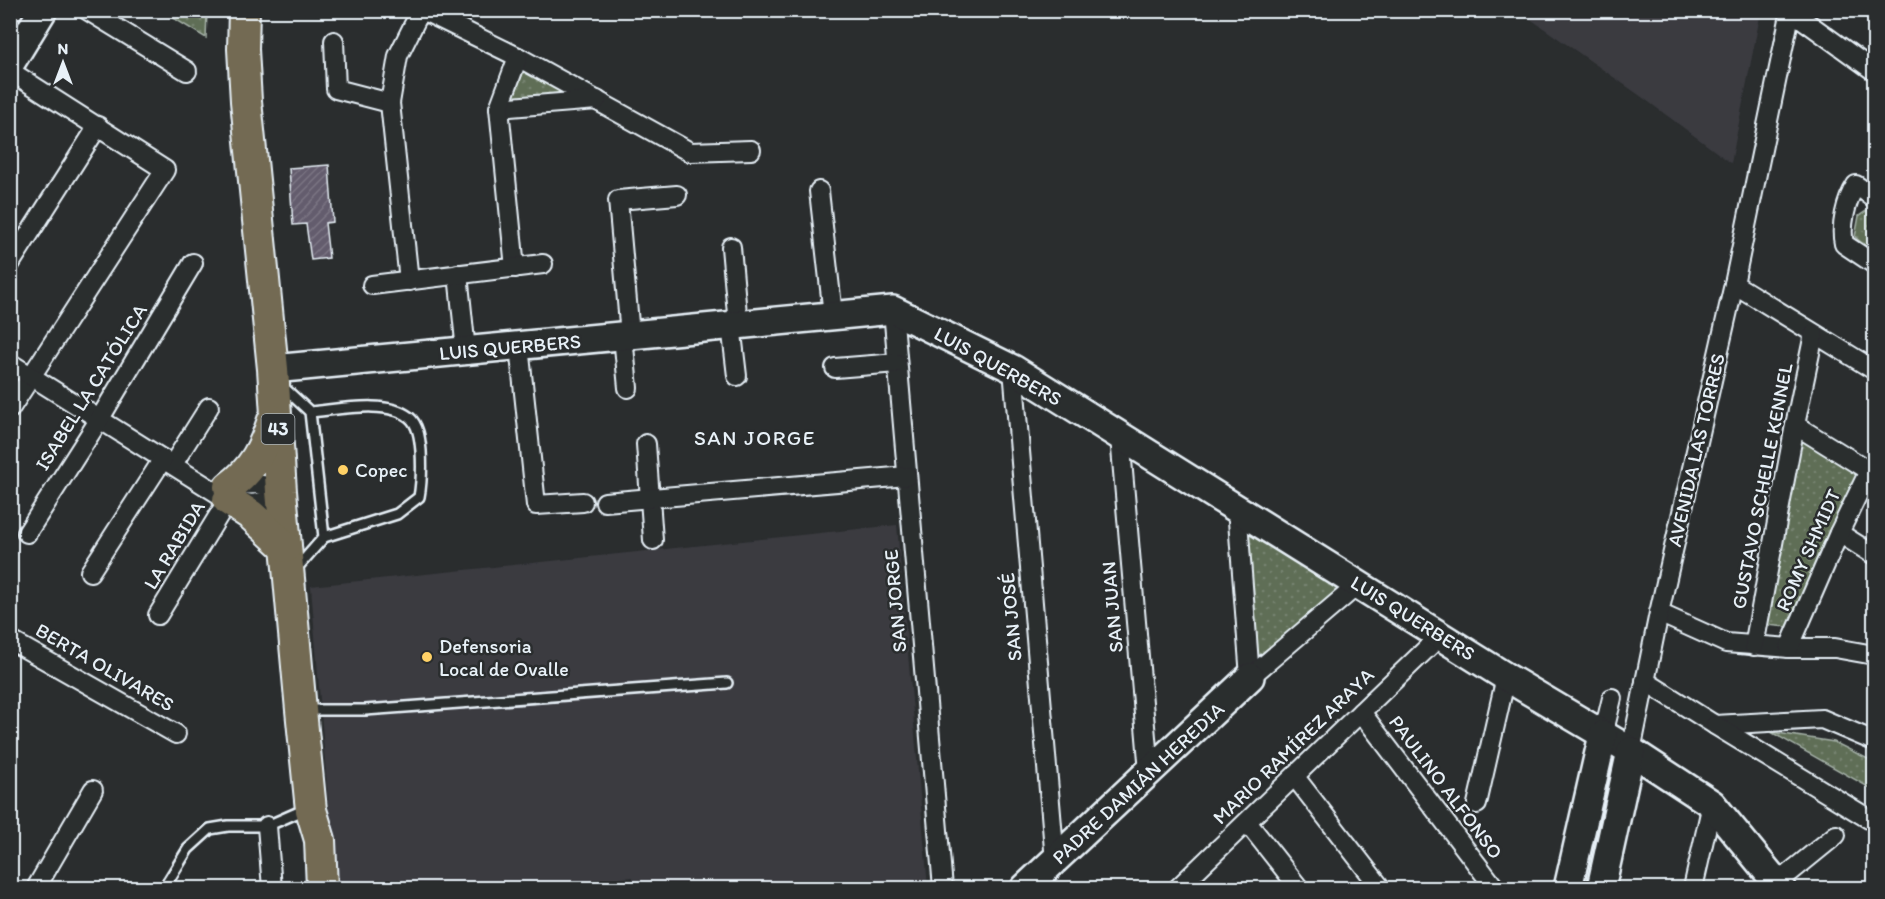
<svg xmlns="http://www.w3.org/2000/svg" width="1885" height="899" viewBox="0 0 1885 899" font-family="Itim,sans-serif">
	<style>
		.built { fill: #3b3b41 }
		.grass { fill: url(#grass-dots); stroke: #a4b0a7; stroke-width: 1.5 }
		.building { fill: url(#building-hatch); stroke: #e8f1f8; stroke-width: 1.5 }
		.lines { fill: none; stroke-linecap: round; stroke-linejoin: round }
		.lane-casing { stroke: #e8f1f8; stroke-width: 14 }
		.street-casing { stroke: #e8f1f8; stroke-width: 22 }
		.secondary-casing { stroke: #e8f1f8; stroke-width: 32 }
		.primary-casing { stroke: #e8f1f8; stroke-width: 34 }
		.lane { stroke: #2a2d2e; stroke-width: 9 }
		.street { stroke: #2a2d2e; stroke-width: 18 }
		.secondary { stroke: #2a2d2e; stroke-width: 27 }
		.primary { stroke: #736b52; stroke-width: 30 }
		.poi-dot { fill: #ffd166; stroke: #2a2d2e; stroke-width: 2 }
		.labels { text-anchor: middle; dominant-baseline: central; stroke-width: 5; stroke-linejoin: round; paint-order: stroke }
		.shield { fill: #2a2d2e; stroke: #afb6bb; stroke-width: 1.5 }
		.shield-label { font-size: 18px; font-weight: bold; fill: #e8f1f8 }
		.street-label { font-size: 20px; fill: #e8f1f8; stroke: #2a2d2e }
		.poi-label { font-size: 20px; fill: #e8f1f8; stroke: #2a2d2e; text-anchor: start }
		.neighbourhood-label { font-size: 21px; letter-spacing: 1.5px; fill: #e8f1f8; stroke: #2a2d2e }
	</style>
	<defs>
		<pattern id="grass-dots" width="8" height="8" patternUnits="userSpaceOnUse" patternTransform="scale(1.5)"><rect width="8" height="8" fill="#5f6e56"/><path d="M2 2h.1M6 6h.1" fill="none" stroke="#76836f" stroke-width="1.8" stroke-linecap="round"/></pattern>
		<pattern id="building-hatch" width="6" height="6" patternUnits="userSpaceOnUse" patternTransform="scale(1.5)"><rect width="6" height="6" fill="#645c6d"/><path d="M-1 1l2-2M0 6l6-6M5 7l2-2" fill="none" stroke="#7a7483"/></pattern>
	</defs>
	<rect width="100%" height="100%" fill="#2a2d2e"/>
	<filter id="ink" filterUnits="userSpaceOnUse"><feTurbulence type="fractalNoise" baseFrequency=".0167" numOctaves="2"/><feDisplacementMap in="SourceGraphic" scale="12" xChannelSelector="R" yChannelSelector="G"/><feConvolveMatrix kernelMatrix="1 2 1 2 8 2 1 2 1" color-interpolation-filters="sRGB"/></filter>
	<g filter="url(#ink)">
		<g class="built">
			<path d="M1519 11H1761L1731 163 1642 97Z"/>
			<path d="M897 525 928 888H634L633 877 513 888H335L311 586Z"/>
		</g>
		<g class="grass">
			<path d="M162 11H207L206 38Z"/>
			<path d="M525 68 577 96 512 101Z"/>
			<path d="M1872 207 1874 209V253L1855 237 1859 216Z"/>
			<path d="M1800 422 1868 463 1788 627 1758 624Z"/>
			<path d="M1247 531 1343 588 1258 661Z"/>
			<path d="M1771 732 1834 742 1874 762V780L1870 788Z"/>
			<path d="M1602 760 1611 766 1585 888H1574Z"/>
		</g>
		<path class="building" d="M329 165 333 222 325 223 329 258 311 260 306 224 293 225 289 168Z"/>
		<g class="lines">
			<defs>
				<g id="lane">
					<path d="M281 385 310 412 324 537 295 570"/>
					<path d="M310 412C337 410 387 399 409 417 419 425 420 441 421 451 422 468 422 481 419 497L397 514 324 537"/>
					<path d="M305 710H365L727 683"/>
					<path d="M164 888 188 849 210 829 228 826H267L308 808"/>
				</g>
				<g id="street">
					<path d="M87 10 187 71"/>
					<path d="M422 10 518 57 690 152 751 150"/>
					<path d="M1791 11 1874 71"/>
					<path d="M334 41 336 89 390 103"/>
					<path d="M10 71 165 170 10 409"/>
					<path d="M499 108 597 100"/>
					<path d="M819 191 833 315"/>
					<path d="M1874 198 1856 185C1846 200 1840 227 1844 244L1874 264"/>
					<path d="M731 247 738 325"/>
					<path d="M10 264 98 126"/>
					<path d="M515 268 499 108 518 57"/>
					<path d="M458 274 466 351"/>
					<path d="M409 281 390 103 398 56 421 10"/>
					<path d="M1734 284 1874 370"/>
					<path d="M372 285 543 264"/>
					<path d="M893 310 943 888"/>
					<path d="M731 325 737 376"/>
					<path d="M630 335 618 200 677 195"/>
					<path d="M623 336 628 388"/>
					<path d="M519 346 536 505 583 502"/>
					<path d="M10 363 228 500 252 504 282 498"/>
					<path d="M835 368 897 363"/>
					<path d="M1013 369 1055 861"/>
					<path d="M1795 425 1874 474"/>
					<path d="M1120 437 1149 772"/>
					<path d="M646 444 653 540"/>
					<path d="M173 464 209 407"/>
					<path d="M234 486C252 483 264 483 281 491"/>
					<path d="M605 502 907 476"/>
					<path d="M1237 508 1250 677"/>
					<path d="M27 533 99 420 193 263"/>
					<path d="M1839 533 1874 555"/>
					<path d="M90 572 163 459"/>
					<path d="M1659 613 1726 643 1789 648H1835L1874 655"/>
					<path d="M158 615 228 500"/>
					<path d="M10 640 176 734"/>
					<path d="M1754 646 1795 425 1814 334"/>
					<path d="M1789 648 1839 533 1869 471"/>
					<path d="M1250 677 1359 584"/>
					<path d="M1645 681 1715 725 1822 719 1874 741"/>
					<path d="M1361 712 1495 888"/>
					<path d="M1715 725 1874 822"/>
					<path d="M1603 735 1612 698"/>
					<path d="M1631 751 1659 613 1734 284 1791 10"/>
					<path d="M1295 777 1381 888"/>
					<path d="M1477 804 1506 677"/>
					<path d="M1247 822 1299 888"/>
					<path d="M267 826 272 888"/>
					<path d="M36 888 93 790"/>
					<path d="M1178 888 1440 636"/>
					<path d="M1693 888 1712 804"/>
					<path d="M1776 888 1777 883 1836 835"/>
				</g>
				<g id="secondary">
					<path d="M10 64 43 10"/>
					<path d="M273 369 893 310 1013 369 1506 677 1631 751 1712 804 1781 888"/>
					<path d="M1025 888 1250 677"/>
					<path d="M1568 888 1603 735"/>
					<path d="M1601 888 1631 751"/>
				</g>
				<g id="primary">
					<path d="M244 10 243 49 246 101 273 369 281 491 301 710 311 810 320 840 322 888"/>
					<path d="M229 487C253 470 264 448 273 420"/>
					<path d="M228 500 251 515 286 547"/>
				</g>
			</defs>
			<use href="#lane" class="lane-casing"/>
			<use href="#street" class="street-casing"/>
			<use href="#secondary" class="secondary-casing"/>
			<use href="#primary" class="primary-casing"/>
			<use href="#lane" class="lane"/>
			<use href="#street" class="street"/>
			<use href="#secondary" class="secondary"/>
			<use href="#primary" class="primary"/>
		</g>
	</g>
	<g class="poi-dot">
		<circle cx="343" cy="470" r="6"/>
		<circle cx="427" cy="657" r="6"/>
	</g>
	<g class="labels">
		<rect class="shield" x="261.5" y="414" width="33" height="30" rx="4.5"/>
		<g class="shield-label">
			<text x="278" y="429">43</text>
		</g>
		<g class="street-label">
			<text transform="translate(510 347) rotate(-5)">LUIS QUERBERS</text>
			<text transform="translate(998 366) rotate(29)">LUIS QUERBERS</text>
			<text transform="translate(91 387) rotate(-58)">ISABEL LA CATÓLICA</text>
			<text transform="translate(1696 450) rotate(-77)">AVENIDA LAS TORRES</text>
			<text transform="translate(1762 486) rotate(-79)">GUSTAVO SCHELLE KENNEL</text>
			<text transform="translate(174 545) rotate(-59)">LA RABIDA</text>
			<text transform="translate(1808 550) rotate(-66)">ROMY SHMIDT</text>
			<text transform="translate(895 601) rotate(-95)">SAN JORGE</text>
			<text transform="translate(1112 607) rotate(-95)">SAN JUAN</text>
			<text transform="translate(1011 617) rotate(-95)">SAN JOSÉ</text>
			<text transform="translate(1413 618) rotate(32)">LUIS QUERBERS</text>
			<text transform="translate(105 667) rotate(30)">BERTA OLIVARES</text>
			<text transform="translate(1293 746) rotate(-44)">MARIO RAMÍREZ ARAYA</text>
			<text transform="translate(1138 783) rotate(-43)">PADRE DAMIÁN HEREDIA</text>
			<text transform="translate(1446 787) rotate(53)">PAULINO ALFONSO</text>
		</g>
		<g class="poi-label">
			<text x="355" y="470">Copec</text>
			<text x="439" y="646">Defensoria<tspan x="439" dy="23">Local de Ovalle</tspan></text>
		</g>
		<g class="neighbourhood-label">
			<text x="755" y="437">SAN JORGE</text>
		</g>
	</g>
	<rect width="1885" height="899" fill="none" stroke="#2a2d2e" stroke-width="36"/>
	<rect x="18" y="18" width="1849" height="863" fill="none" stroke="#e8f1f8" stroke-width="2" filter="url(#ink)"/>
	<g transform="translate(63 63)" stroke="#2a2d2e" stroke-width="4.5" paint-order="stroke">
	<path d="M0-4.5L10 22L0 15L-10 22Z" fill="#e8f1f8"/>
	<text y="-9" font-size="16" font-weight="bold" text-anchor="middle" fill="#e8f1f8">N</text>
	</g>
</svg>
